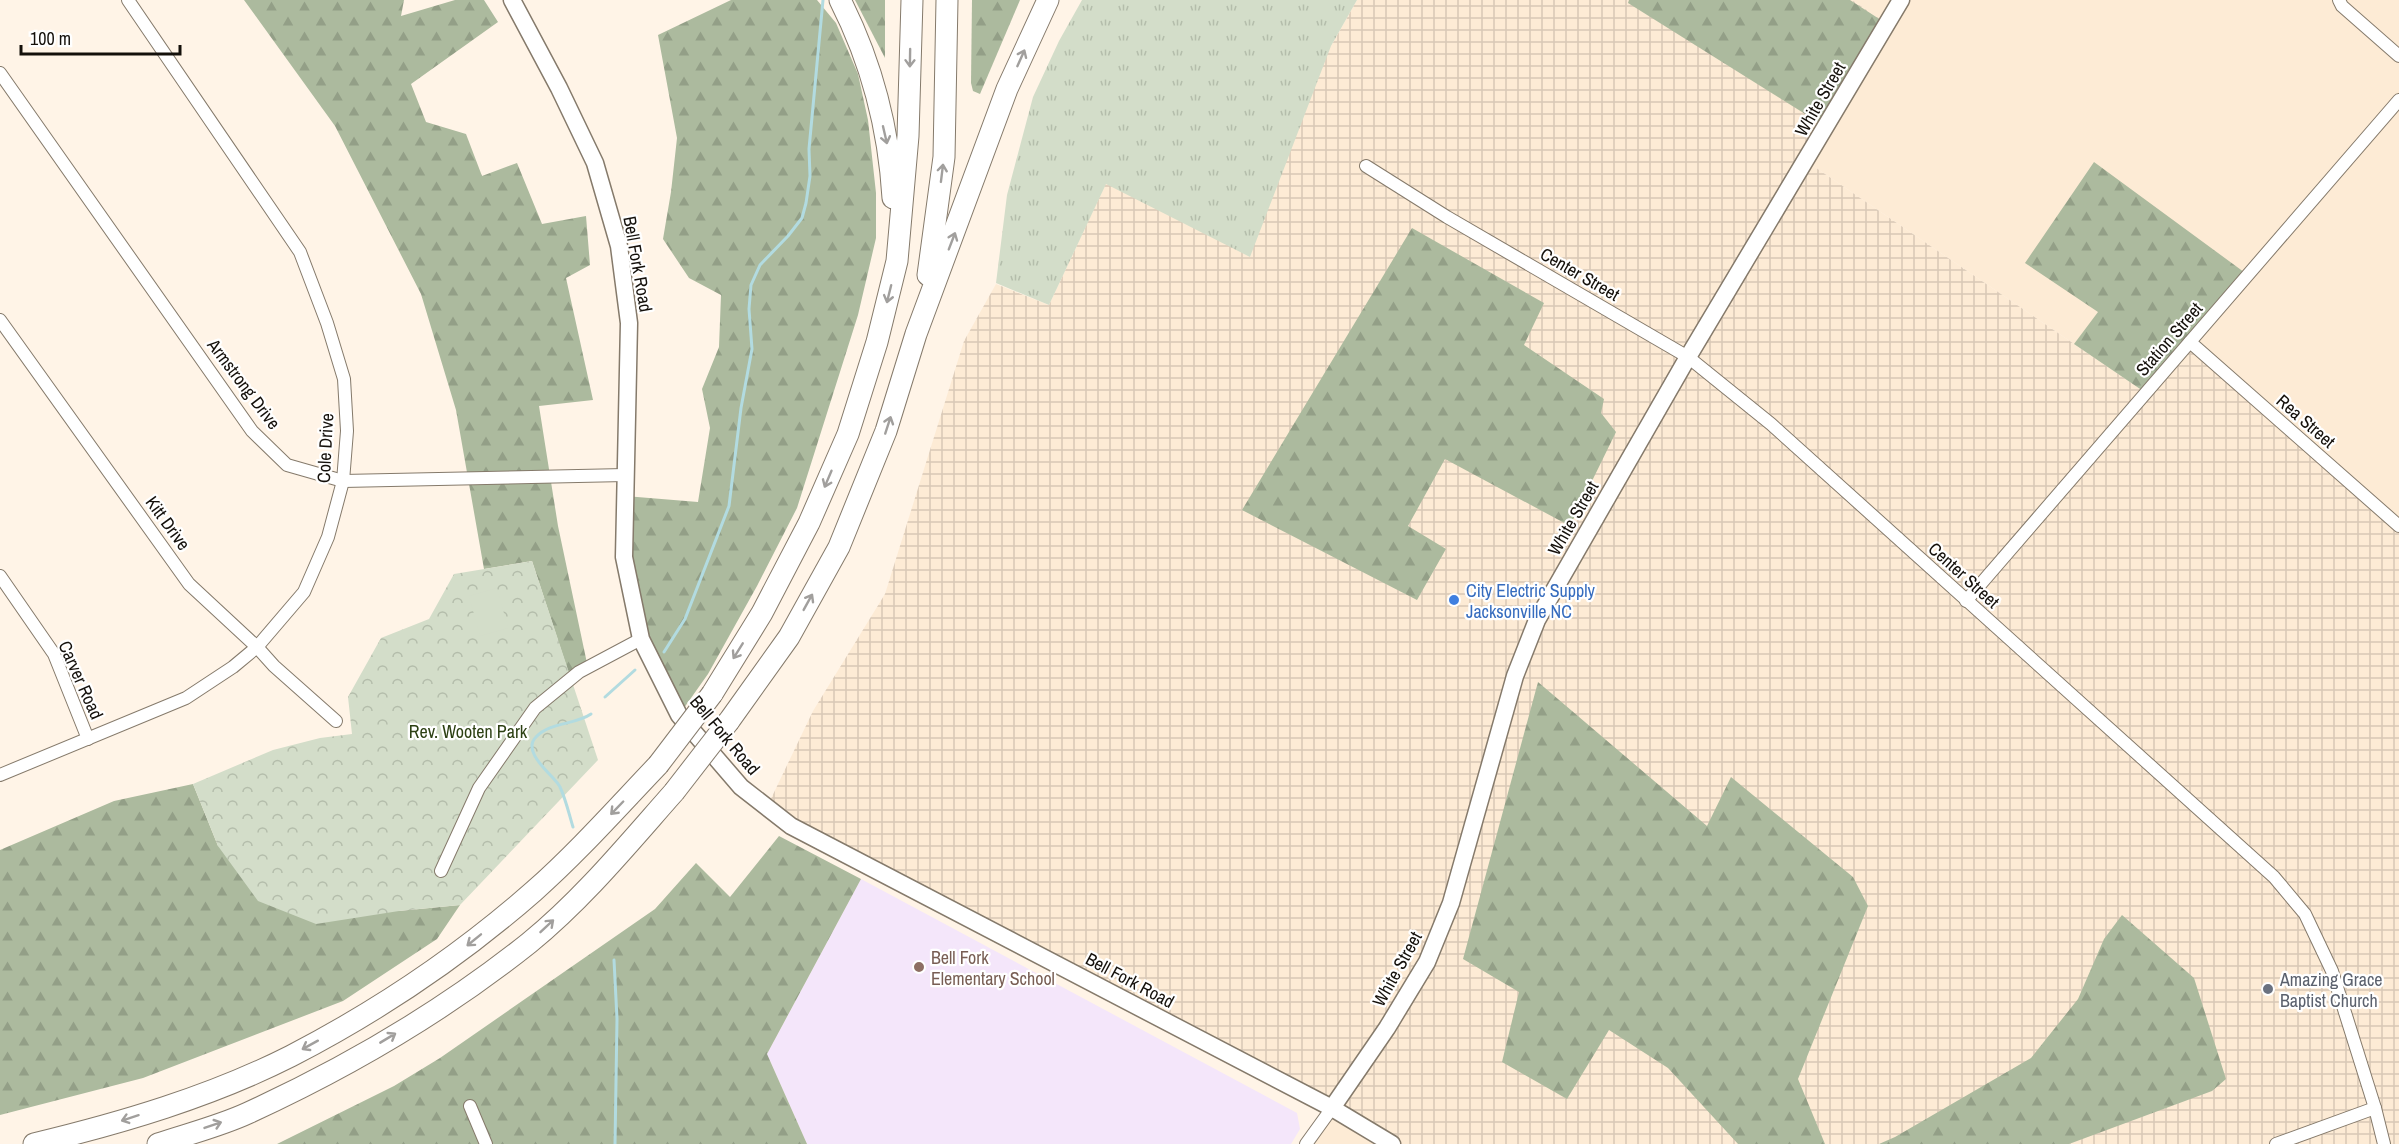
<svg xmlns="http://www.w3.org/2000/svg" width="2399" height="1144" viewBox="0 0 2399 1144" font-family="'Archivo Narrow',sans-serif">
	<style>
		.built { fill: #fdebd5 }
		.industrial { fill: url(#industrial-grid) }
		.education { fill: #f4e6fa }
		.grass { fill: url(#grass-tufts) }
		.forest { fill: url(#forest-firs) }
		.park { fill: url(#park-crowns) }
		.pitch { fill: #d3ddc9 }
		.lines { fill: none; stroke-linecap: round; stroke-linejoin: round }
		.stream { stroke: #b2dbe0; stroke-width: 3 }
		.street-casing { stroke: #857a6b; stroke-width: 14 }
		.secondary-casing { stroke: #857a6b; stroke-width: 19 }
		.highway-casing { stroke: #857a6b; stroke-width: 23 }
		.street { stroke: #fff; stroke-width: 12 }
		.secondary { stroke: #fff; stroke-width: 16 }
		.highway { stroke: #fff; stroke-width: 21 }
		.highway-bridge-casing { stroke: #857a6b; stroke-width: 23; stroke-linecap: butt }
		.highway-bridge { stroke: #fff; stroke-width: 21 }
		.oneway { stroke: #a19f9d }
		.shop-dot { fill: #3f7fe0; stroke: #fff; stroke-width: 2 }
		.education-dot { fill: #8d6e63; stroke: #fff; stroke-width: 2 }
		.worship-dot { fill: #6b7280; stroke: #fff; stroke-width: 2 }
		.labels { text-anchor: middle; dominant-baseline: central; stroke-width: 4.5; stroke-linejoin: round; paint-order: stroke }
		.street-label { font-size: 18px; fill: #14100b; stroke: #fff }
		.shop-label { font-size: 18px; fill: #366cbe; stroke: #fff; text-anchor: start }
		.park-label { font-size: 18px; fill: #2c4013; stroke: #fff }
		.education-label { font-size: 18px; fill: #785e54; stroke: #fff; text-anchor: start }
		.worship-label { font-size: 18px; fill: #5b616d; stroke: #fff; text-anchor: start }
	</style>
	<defs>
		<pattern id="industrial-grid" width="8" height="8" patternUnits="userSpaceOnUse" patternTransform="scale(1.5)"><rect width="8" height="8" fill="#fdebd5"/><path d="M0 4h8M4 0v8" fill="none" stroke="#d8c8b6"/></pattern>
		<pattern id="grass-tufts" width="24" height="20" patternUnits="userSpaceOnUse" patternTransform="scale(1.5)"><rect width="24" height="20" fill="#d3ddc9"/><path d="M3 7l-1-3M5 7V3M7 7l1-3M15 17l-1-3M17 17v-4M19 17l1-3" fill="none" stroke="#b4bdab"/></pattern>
		<pattern id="forest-firs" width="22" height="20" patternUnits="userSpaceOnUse" patternTransform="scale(1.5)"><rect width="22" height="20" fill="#acba9e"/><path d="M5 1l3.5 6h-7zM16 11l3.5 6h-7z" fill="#939f87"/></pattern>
		<pattern id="park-crowns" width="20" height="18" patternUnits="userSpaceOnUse" patternTransform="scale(1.5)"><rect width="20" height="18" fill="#d3ddc9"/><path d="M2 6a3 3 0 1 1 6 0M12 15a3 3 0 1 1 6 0" fill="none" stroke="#b4bdab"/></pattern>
	</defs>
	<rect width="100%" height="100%" fill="#fff4e7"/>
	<g class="built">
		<path d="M1852 0H2399V527L2146 393 1806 161 1886 24Z"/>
		<path d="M1332 1108 1392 1144H1306Z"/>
	</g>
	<path class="industrial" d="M1357 0H1852L1887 24 1806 161 2146 393 2190 342 2399 527V1144H1392L767 807 813 711 885 594 964 341 996 284 1049 305 1106 183 1331 46Z"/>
	<path class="education" d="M861 879 1297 1113 1300 1129 1291 1144H807L767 1054Z"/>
	<path class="grass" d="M1082 0H1357L1331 46 1250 257 1106 184 1049 305 996 283 1007 195 1033 97 1059 41Z"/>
	<g class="forest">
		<path d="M244 0H404L401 16 455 0H484L498 22 411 84 426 122 466 134 482 176 517 163 542 224 586 216 590 265 566 278 593 400 539 406 558 526 588 668 570 677 532 561 484 569 456 410 421 294 335 126Z"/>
		<path d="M731 0H817L836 23 858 74 868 120 876 193V238L858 315 797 508 757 586 708 674 679 715 641 639 625 496 698 502 710 428 702 389 719 347 721 295 689 278 663 239 671 192 677 138 658 35Z"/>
		<path d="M855 0H885V58Z"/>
		<path d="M972 0H1020L980 94 973 91 971 83Z"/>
		<path d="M1629 0H1850L1887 24 1826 127 1628 3Z"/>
		<path d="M2094 162 2248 275 2146 393 2074 344 2098 312 2025 263Z"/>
		<path d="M1412 228 1544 303 1524 345 1604 399 1601 413 1616 432 1570 526 1445 459 1408 526 1446 549 1417 600 1242 510Z"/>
		<path d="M1538 682 1707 826 1731 777 1853 877 1868 906 1798 1079 1825 1144H1738L1668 1068 1609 1030 1567 1099 1502 1062 1519 992 1463 959Z"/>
		<path d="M193 784 218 846 399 911 460 905 437 939 343 1001 143 1078 0 1115V850L114 801Z"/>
		<path d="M779 836 861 879 767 1054 807 1144H277L394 1086 440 1058 655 909 696 863 730 897Z"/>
		<path d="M2122 915 2194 978 2226 1079 2212 1091 2069 1144H1879L1895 1137 2031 1058 2078 999 2104 939Z"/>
	</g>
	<path class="park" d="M532 561 598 760 460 905 399 911 316 924 258 901 218 846 193 784 273 750 320 738 352 734 348 697 381 638 429 619 454 574Z"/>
	<path class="pitch" d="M497 588 508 628 480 636 469 596Z"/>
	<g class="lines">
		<g class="stream">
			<path d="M664 652 685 619 729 506 741 408 752 349 749 309 751 285 760 265 788 236 802 218 806 203 810 176 809 149 823 0"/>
			<path d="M605 697 635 670"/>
			<path d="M573 827C569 814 566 800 560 787 556 777 520 753 536 737 550 722 575 725 591 714"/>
			<path d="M614 960 617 1019 615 1144"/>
		</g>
		<defs>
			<g id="street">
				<path d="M2339 0 2342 6 2399 56"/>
				<path d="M0 73 252 431 287 465 343 481 625 475"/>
				<path d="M1366 166 1447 217 1688 357 1771 424 2274 877 2305 914 2332 971 2375 1108 2384 1144"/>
				<path d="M0 320 189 584 257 647 274 666 336 721"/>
				<path d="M2190 342 2399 526"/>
				<path d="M0 576 54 654 88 739"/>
				<path d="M1966 601 2399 100"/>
				<path d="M0 775 186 698 233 667 257 647 304 592 328 537 343 481 347 431 344 379 327 323 300 252 128 0"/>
				<path d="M441 871 479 788 535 708 579 672 641 639"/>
				<path d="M470 1106 486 1144"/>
				<path d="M1306 1144 1332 1108"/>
				<path d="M2276 1144 2375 1108"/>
			</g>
			<g id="secondary">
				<path d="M512 0 559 88 595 163 619 246 629 323 624 557 641 639 679 715 741 787 791 826 1332 1108 1392 1144"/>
				<path d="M1332 1108 1387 1028 1427 962 1451 903 1515 676 1537 620 1688 357 1901 0"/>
			</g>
			<g id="highway">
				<path d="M840 0C871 61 889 130 893 198"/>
				<path d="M928 275 944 157 947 0"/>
				<path d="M712 694 762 613 809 523 848 434 877 342 897 261 908 136 912 0"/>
				<path d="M729 721 789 637 839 547 886 431 916 334 1007 89 1048 0"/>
				<path d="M34 1144C121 1123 210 1097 291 1056 378 1011 460 956 534 891 578 852 617 808 658 765"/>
				<path d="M158 1144C188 1134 220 1126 248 1113 346 1068 445 1010 529 943 583 899 628 844 674 792"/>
			</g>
		</defs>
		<use href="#street" class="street-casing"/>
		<use href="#secondary" class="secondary-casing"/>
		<use href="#highway" class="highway-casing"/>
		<use href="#street" class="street"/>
		<use href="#secondary" class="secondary"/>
		<use href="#highway" class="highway"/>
		<defs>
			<g id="highway-bridge">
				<path d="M658 765 712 694"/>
				<path d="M674 792 729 721"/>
			</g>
		</defs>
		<use href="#highway-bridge" class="highway-bridge-casing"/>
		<use href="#highway-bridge" class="highway-bridge"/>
	</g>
	<defs><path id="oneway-shaft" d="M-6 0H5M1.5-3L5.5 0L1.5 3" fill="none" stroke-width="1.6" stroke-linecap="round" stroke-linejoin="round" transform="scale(1.5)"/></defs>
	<g class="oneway">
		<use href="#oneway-shaft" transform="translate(910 58) rotate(91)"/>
		<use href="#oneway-shaft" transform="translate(1021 58) rotate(-66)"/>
		<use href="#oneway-shaft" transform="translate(885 135) rotate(77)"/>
		<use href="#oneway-shaft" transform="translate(942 173) rotate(-83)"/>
		<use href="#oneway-shaft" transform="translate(952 241) rotate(-69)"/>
		<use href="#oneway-shaft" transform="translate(889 294) rotate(104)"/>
		<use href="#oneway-shaft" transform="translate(888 425) rotate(-72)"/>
		<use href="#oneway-shaft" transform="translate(828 479) rotate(113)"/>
		<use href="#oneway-shaft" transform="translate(808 602) rotate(-61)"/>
		<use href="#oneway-shaft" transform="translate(738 651) rotate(122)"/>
		<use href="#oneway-shaft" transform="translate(617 808) rotate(134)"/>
		<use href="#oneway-shaft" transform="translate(547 926) rotate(-43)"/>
		<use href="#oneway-shaft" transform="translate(474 940) rotate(141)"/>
		<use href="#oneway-shaft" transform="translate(388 1038) rotate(-31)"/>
		<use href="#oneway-shaft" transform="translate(310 1045) rotate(151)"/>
		<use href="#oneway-shaft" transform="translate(130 1118) rotate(162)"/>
		<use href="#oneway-shaft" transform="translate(213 1125) rotate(-19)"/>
	</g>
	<circle class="shop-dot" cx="1454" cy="600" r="6"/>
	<circle class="education-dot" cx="919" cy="967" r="6"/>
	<circle class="worship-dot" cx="2268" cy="989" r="6"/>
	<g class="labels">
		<g class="street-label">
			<text transform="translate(1820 99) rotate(-60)">White Street</text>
			<text transform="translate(638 264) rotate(80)">Bell Fork Road</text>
			<text transform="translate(1580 274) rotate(30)">Center Street</text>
			<text transform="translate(2169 339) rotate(-49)">Station Street</text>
			<text transform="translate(244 384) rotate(53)">Armstrong Drive</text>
			<text transform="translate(2306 421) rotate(41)">Rea Street</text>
			<text transform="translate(325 448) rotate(-87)">Cole Drive</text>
			<text transform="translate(1573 518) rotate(-60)">White Street</text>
			<text transform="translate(168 523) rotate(54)">Kitt Drive</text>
			<text transform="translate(1964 575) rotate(42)">Center Street</text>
			<text transform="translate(81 680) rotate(66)">Carver Road</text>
			<text transform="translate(725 735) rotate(50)">Bell Fork Road</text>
			<text transform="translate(1397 969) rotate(-61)">White Street</text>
			<text transform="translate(1130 980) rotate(28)">Bell Fork Road</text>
		</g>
		<g class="shop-label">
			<text x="1466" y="590">City Electric Supply<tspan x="1466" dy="21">Jacksonville NC</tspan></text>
		</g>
		<g class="park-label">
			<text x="468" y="731">Rev. Wooten Park</text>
		</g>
		<g class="education-label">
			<text x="931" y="957">Bell Fork<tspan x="931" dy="21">Elementary School</tspan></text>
		</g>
		<g class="worship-label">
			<text x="2280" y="979">Amazing Grace<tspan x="2280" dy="21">Baptist Church</tspan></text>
		</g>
	</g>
	<path d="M21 45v9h159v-9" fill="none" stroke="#14100b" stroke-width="3"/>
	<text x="30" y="45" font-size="18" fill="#14100b" stroke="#ffffff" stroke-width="4.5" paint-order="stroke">100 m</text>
</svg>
